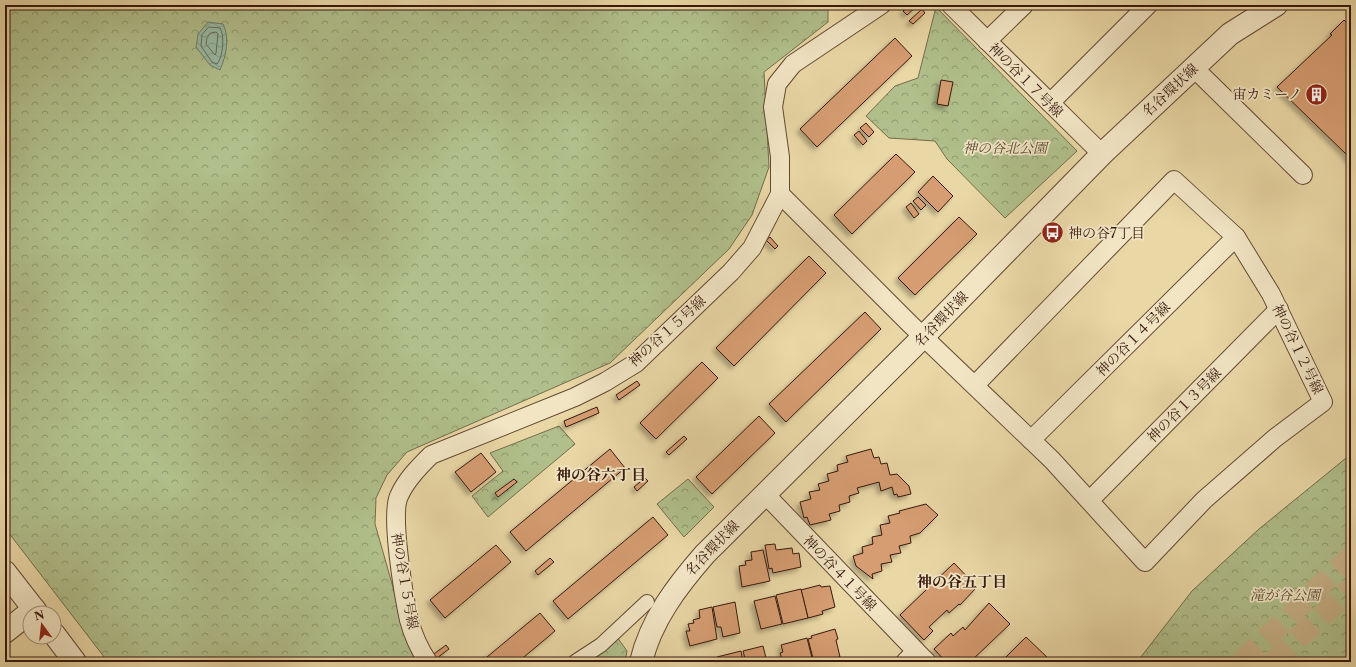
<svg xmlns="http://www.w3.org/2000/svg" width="1356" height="667" viewBox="0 0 1356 667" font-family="'Libre Caslon Text','Noto Serif JP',serif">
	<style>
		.forest { fill: url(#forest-crowns); stroke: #746c4c }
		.water { fill: url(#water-waves); stroke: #727a67 }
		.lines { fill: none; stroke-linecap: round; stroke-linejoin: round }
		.shore { stroke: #686a58; stroke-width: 1 }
		.building { fill: #d59d71; stroke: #38190e; filter: url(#shadow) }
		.tertiary-tunnel { stroke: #c6b187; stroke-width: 22; stroke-dasharray: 22 11; stroke-linecap: butt }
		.pedestrian-casing { stroke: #644834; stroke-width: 16 }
		.minor-casing { stroke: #644834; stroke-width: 20 }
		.tertiary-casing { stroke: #644834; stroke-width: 24 }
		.pedestrian { stroke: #f1e5c4; stroke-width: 14 }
		.minor { stroke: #f1e5c4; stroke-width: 18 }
		.tertiary { stroke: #f1e5c4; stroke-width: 22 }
		.labels { text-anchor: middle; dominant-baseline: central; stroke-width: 3.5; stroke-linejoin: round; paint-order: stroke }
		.street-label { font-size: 14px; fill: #38190e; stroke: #f1e5c4 }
		.poi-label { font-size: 14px; fill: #38190e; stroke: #f1e5c4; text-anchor: end }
		.park-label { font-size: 14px; font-style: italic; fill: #5c4b34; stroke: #f1e5c4 }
		.neighbourhood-label { font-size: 15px; font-weight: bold; fill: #38190e; stroke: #f1e5c4 }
	</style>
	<defs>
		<pattern id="forest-crowns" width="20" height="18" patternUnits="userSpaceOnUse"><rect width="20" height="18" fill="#b0bf8b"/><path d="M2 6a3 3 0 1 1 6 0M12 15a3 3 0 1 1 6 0" fill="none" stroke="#909a70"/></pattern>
		<pattern id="water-waves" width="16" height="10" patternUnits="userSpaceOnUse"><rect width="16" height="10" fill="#98baa3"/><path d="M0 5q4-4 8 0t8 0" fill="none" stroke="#849f8b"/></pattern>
		<filter id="shadow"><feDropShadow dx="-3.5" dy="3.5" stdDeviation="2" flood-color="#0004"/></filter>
	</defs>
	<rect width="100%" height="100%" fill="#e9d7a5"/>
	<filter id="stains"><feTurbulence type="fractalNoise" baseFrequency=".005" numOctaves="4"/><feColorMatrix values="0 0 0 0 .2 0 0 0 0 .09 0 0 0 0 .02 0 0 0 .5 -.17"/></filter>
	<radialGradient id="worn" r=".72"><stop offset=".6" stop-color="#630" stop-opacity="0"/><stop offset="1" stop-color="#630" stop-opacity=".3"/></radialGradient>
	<g class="forest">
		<path d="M5 5H828V22L764 72 769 167 752 215 729 249 610 363 407 452 387 475 376 498 375 524 412 654 419 662H108L5 528Z"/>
		<path d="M936 7 1077 151 1005 218 947 159 935 141 889 138 866 116 895 86 918 78Z"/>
		<path d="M559 426 575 444 488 517 472 496 503 471 490 453Z"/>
		<path d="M1351 454V662H1137L1192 591 1259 529Z"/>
		<path d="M688 479 714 507 684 537 657 504Z"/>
		<path d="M617 637 627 651 625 662H584Z"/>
	</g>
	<path class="water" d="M208 22 223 24C230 38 226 56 220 70L210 65 196 47 198 34Z"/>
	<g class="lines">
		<g class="shore">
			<path d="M209 27 220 28C225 36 223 57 217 64L212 62 201 46 202 35Z"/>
			<path d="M211 33 216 32 218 34 216 53 215 55 206 44 207 38Z"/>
		</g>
	</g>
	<g class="building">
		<path d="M910 5H918L907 15 903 11Z"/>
		<path d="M922 9 925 13 913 24 909 21Z"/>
		<path d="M1344 20 1351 27V161L1346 156 1347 155 1277 87 1332 35 1330 34Z"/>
		<path d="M895 38 912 56 817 147 800 129Z"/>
		<path d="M941 80 953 82 948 106 937 104Z"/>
		<path d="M866 123 874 132 869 137 860 128Z"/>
		<path d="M859 131 867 141 863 145 854 135Z"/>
		<path d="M896 154 915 172 852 234 834 215Z"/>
		<path d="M933 176 953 196 938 212 918 192Z"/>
		<path d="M918 197 926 205 921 210 913 201Z"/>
		<path d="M911 203 919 214 914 218 906 207Z"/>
		<path d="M959 217 977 234 915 295 898 278Z"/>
		<path d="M770 237 778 246 775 249 766 240Z"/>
		<path d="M809 256 826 273 734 366 716 348Z"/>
		<path d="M865 312 881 329 786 422 769 404Z"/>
		<path d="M702 362 718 378 656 439 640 423Z"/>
		<path d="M637 381 640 385 619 400 616 395Z"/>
		<path d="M597 407 599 413 566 427 564 421Z"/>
		<path d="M759 416 775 433 712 494 696 477Z"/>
		<path d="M684 436 687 439 669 455 666 452Z"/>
		<path d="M610 449 625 468 526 551 510 532Z"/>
		<path d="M871 449 874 458 879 457 881 464 887 463 890 475 897 474 909 486 911 494 898 497 897 494 894 495 892 487 881 491 879 482 857 488 859 493 849 496 850 502 839 505 840 511 829 514 831 520 810 525 807 517 804 518 800 502 811 499 809 492 820 490 818 484 829 481 827 474 838 471 837 465 848 462 846 456Z"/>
		<path d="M481 453 496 472 471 492 455 472Z"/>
		<path d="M645 478 648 481 637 491 634 487Z"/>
		<path d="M514 479 517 482 498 497 495 493Z"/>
		<path d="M926 504 938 515 920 533 910 536 911 543 899 546 901 553 890 555 892 562 881 564 882 571 872 574 873 579 856 566 853 556 863 553 862 547 873 544 872 537 882 535 880 525 890 523 888 516 900 513 899 511Z"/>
		<path d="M653 517 668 535 568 619 553 601Z"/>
		<path d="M775 544 776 550 792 548 793 554 799 553 801 567 773 573 772 568 769 569 765 545Z"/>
		<path d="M496 545 511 562 445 618 430 600Z"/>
		<path d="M763 550 770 581 742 587 739 566 746 565 745 561 752 560 751 552Z"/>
		<path d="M550 558 554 562 538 575 535 571Z"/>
		<path d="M954 563 977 587 960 605 959 604 949 613 947 610 929 627 933 631 924 640 900 615Z"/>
		<path d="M820 585 821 587 830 586 835 607 822 611 823 614 808 618 801 590Z"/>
		<path d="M801 589 808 618 783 624 776 595Z"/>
		<path d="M775 596 782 624 761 629 754 601Z"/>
		<path d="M735 602 740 633 723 637 721 627H717L713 607Z"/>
		<path d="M989 603 1010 624 970 662H946L934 649 951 633 953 636 963 627 965 630Z"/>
		<path d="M712 607 717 639 690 646 686 631H690L688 624 694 623 693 620 700 618 699 610Z"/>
		<path d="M540 613 555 631 518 662H481Z"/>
		<path d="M835 629 838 639 836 640 840 657 814 662 808 639 812 638 811 636Z"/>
		<path d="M1026 637 1048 658 1044 662H1001Z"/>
		<path d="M807 638 813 662H783L780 653 783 652 781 645Z"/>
		<path d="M446 645 449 649 433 661 430 657Z"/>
		<path d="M763 646 767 662H746L743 651Z"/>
		<path d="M741 651 743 662H718L717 657Z"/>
	</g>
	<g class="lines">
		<g class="tertiary-tunnel">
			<path d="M1242 662 1351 556"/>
			<path d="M1273 662 1351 588"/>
		</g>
		<defs>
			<path id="pedestrian" d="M575 662 601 645 647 602"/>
			<g id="minor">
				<path d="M951 5 1102 154"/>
				<path d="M987 41 1024 5"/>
				<path d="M1194 68 1303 175"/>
				<path d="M1050 103 1148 5"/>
				<path d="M780 194 910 324 1052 460 1145 562 1204 500 1275 438 1323 402 1271 294 1236 237 1174 180 975 385"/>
				<path d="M1031 440 1236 237"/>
				<path d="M765 494 916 651 905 662"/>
				<path d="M1090 500 1279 309"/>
				<path d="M916 651 927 662"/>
				<path d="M428 662C420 650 413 635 409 620 404 597 390 515 399 496 406 480 419 467 431 455L575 397 605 382 636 363 731 272 752 248 780 194V157L773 107 777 84 793 64 881 5"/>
			</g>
			<g id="tertiary">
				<path d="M5 572 37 613"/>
				<path d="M5 632 34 609"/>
				<path d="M54 634 75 662"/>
				<path d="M641 662C651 620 677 586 705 554L923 337 1102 154 1230 34 1276 5"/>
			</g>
		</defs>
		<use href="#pedestrian" class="pedestrian-casing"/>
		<use href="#minor" class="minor-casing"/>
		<use href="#tertiary" class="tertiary-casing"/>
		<use href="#pedestrian" class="pedestrian"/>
		<use href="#minor" class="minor"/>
		<use href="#tertiary" class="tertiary"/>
	</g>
	<defs>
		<symbol id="building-disc" viewBox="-11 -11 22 22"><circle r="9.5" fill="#8f2418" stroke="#f1e5c4"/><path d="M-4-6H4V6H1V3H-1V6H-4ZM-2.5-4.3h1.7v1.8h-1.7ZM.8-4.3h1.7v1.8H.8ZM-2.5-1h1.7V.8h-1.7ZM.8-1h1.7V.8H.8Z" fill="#fff"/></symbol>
		<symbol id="bus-disc" viewBox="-11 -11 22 22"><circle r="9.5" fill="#8f2418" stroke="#f1e5c4"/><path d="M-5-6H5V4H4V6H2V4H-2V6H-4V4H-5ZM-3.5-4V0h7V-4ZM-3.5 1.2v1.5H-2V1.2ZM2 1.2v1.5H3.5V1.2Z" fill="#fff"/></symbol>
	</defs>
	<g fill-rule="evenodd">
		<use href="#building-disc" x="1304" y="82" width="25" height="25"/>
		<use href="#bus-disc" x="1040" y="220" width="25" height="25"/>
	</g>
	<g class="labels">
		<g class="street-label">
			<text transform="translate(1026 80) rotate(45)">神の谷１７号線</text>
			<text transform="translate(1170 90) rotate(-43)">名谷環状線</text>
			<text transform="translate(941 319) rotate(-46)">名谷環状線</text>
			<text transform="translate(667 331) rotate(-42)">神の谷１５号線</text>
			<text transform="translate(1133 339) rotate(-45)">神の谷１４号線</text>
			<text transform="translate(1298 349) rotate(64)">神の谷１２号線</text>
			<text transform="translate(1184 405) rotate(-45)">神の谷１３号線</text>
			<text transform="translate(712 548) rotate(-46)">名谷環状線</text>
			<text transform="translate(840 573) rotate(46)">神の谷４１号線</text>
			<text transform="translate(405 581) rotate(80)">神の谷１５号線</text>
		</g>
		<g class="poi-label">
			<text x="1302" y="94">宙カミーノ</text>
			<text x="1068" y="233" text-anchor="start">神の谷7丁目</text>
		</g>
		<g class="park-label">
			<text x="1005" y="148">神の谷北公園</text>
			<text x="1285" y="595">滝が谷公園</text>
		</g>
		<g class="neighbourhood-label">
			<text x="601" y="474">神の谷六丁目</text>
			<text x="962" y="581">神の谷五丁目</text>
		</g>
	</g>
	<rect width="1356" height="667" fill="none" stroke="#e9d7a5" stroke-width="20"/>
	<rect x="6" y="6" width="1344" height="655" fill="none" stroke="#38190e" stroke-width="2"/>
	<rect x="10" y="10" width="1336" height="647" fill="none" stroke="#38190e"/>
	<g transform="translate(42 625) rotate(345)"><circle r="19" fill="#f1e5c4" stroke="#a7937b"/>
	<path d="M0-3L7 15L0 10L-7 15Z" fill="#8f2418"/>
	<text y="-6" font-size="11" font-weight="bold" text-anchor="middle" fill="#38190e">N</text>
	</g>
	<rect width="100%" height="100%" filter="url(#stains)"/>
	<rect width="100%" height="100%" fill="url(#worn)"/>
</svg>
